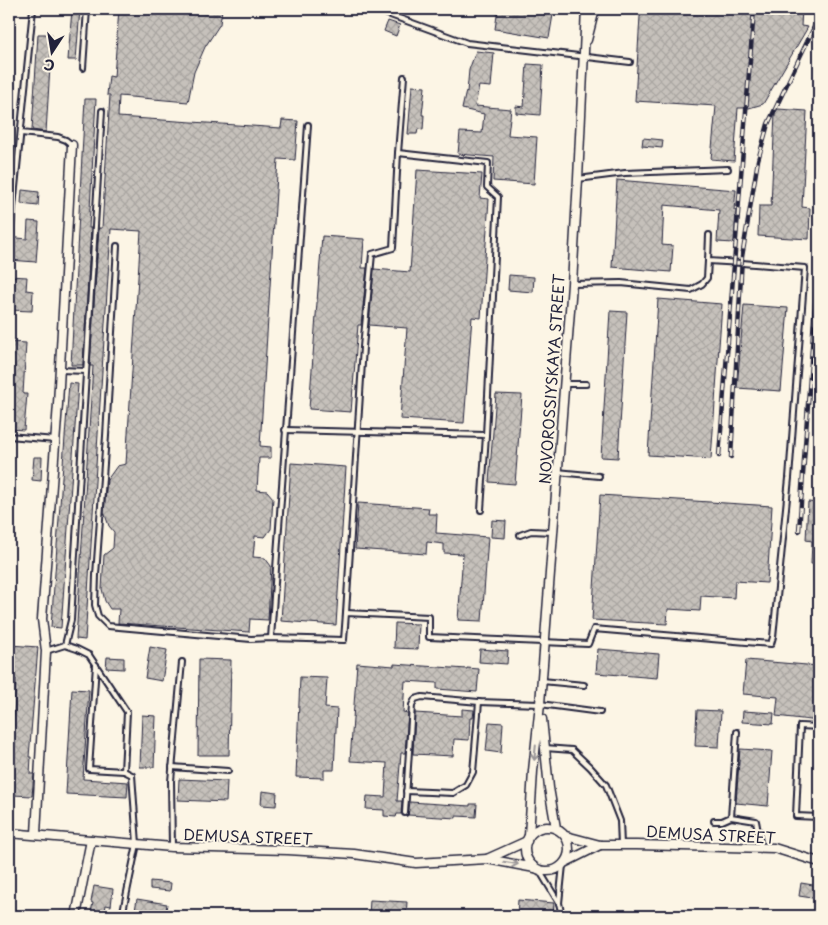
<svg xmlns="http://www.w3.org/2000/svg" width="828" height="925" viewBox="0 0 828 925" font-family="'Playpen Sans',sans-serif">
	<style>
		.building { fill: url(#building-cross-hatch); stroke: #22223b }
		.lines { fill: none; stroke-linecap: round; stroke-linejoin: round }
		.service-casing { stroke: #22223b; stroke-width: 8 }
		.minor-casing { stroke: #22223b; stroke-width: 11 }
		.service { stroke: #fcf5e5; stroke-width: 4 }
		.minor { stroke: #fcf5e5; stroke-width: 8 }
		.rail-casing { stroke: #22223b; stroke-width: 4.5 }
		.rail { stroke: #fcf5e5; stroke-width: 2.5; stroke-dasharray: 8; stroke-linecap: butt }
		.oneway { stroke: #9a9698 }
		.labels { text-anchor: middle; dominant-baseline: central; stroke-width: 4; stroke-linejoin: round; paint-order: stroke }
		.street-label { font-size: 15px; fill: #22223b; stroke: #fcf5e5 }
	</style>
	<defs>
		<pattern id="building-cross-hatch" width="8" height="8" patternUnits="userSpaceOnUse" patternTransform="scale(1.25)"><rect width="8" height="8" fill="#c6c1bb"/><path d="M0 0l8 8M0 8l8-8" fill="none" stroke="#aaa6a2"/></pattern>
	</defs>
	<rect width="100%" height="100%" fill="#fcf5e5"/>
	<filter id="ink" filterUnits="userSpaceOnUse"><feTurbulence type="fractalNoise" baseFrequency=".02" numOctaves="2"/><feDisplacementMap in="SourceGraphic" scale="10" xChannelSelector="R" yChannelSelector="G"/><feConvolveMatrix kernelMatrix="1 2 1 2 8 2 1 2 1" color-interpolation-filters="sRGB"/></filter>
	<g filter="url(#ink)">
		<g class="building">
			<path d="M72 9H80L76 60H68Z"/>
			<path d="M119 9H222L220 24 205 47 194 72 188 102 119 96 118 117 281 128 282 120 298 121 295 160 278 159 260 446 271 447V458H259L257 490 267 491 273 498 271 529 265 537 255 536 253 557 265 558 271 566 268 620 250 619 249 632 118 623 119 609H110L105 601 102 589 104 555 113 548 114 532 109 526 104 512 107 480 117 466 126 464 141 231 111 229 85 640 76 639 93 366H90L99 228H102L110 95H107L109 76 114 77Z"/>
			<path d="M498 9H554L549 38 495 29Z"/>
			<path d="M641 9H802L801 26 808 27 763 104 749 108H738L734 161 711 159 716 106 635 101 640 16H641Z"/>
			<path d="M388 21 400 25 396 36 384 31Z"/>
			<path d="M38 34H52L46 132 32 130Z"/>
			<path d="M476 51 494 53 491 87 479 86 475 106 511 109 508 135 537 137 534 184 493 181 494 157 458 154 460 132 482 133 484 114 462 109 466 91 467 92 469 70Z"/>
			<path d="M527 64 543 65 540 115 516 113V106L524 107Z"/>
			<path d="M412 86 425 87 422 115H424L423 130 418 129 417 134H408Z"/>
			<path d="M85 99H96L89 228H91L83 365H71Z"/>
			<path d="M778 109 807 111 802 207 810 208 809 239 758 236 759 206H771L775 113Z"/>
			<path d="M643 138 663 140 662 148 642 146Z"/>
			<path d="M417 170 482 174 480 198 489 199 481 318 472 317 464 423 400 419 407 328 369 325 374 269 410 272Z"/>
			<path d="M617 180 736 190 734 210H736L734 243 717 242 719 210 664 205 662 245 673 246 671 272 612 267Z"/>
			<path d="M22 190 39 192 38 206 21 204Z"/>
			<path d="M28 221 39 222 36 262 9 260V237L27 239Z"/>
			<path d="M322 236 364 239 362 268H367L361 325H358L351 412 309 409Z"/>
			<path d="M509 275 534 277 533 292 508 290Z"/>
			<path d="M9 276 27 277 26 290 33 291 32 311 9 310Z"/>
			<path d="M658 299 722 304 711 459 648 455Z"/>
			<path d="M744 305 788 308 781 391 737 388Z"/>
			<path d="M610 311 627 312 618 458 601 457Z"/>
			<path d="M11 342 26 343 23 394H27L24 430 10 429 13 390H9Z"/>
			<path d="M69 383 78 384 61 628 51 627Z"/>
			<path d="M496 394 522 395 515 484 489 482Z"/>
			<path d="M34 457H42L41 481 32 480Z"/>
			<path d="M291 463 346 467 336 625 281 621Z"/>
			<path d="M600 495 772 506 767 583 735 581 734 598 701 596 700 611 668 609 667 624 592 620Z"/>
			<path d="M808 502 819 503V564H811L812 541 806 540Z"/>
			<path d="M358 503 429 508 428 514H437L436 533 488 537 482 621 458 620 463 554 444 553V544L427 542 426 554 355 549Z"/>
			<path d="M492 520 506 521 505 538 491 537Z"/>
			<path d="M395 623 419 624 418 649 394 648Z"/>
			<path d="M10 645 38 647 29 757H31L30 774H34L32 796 13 795 14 766H11L16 679H9Z"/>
			<path d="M150 647 167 650 162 681 145 678Z"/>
			<path d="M480 649 508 651 507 664 479 662Z"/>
			<path d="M598 649 659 654 657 678 596 673Z"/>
			<path d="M107 657 124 658V669L106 668Z"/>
			<path d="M199 659 231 660 229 755H198Z"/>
			<path d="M746 660 819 666V721L776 716 778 697 743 694Z"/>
			<path d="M357 663 394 666V664L467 669V668L479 669 477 692 437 689V683L405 681 403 712 408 713 405 753H401L397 801H402L401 814H397L396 817 384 816V810L366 809 367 796 385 797 387 763 350 761Z"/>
			<path d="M300 677 327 678 325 708 337 709 334 770H324V778L296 777Z"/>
			<path d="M72 689 89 690 83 779 128 782 127 797 66 794Z"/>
			<path d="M462 709 474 710 473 718H470L469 740 454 739 453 756 413 754 415 713 462 716Z"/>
			<path d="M697 710 721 711 719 747 695 746Z"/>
			<path d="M743 711 774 713 773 724 742 722Z"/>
			<path d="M142 715 156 716 154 767H140Z"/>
			<path d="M489 722 503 723 501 753 486 751Z"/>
			<path d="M740 749 772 751 768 806 736 803Z"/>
			<path d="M179 779 227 781 226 802 178 800Z"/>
			<path d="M262 791 277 793 276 806 261 805Z"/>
			<path d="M410 802 470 806V804H477L476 817 456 816V818L408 815Z"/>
			<path d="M150 881 171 883 170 891 150 889Z"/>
			<path d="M801 883 819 886V899L799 896Z"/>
			<path d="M94 886 113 889 111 906 106 905 104 916H90L93 903 91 902Z"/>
			<path d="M137 899 167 904 165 916H134Z"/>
			<path d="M370 900 407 902 406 916H369Z"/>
			<path d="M518 900 554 903 553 916H517Z"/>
		</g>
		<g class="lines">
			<defs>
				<g id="service">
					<path d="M374 9 467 43 630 62"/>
					<path d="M83 68 87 9"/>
					<path d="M21 133 58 137 66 140 72 145"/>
					<path d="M398 153 488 163 487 187 498 197 486 435 481 510"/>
					<path d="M578 179 625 173 728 169"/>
					<path d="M9 227H11L33 9"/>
					<path d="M117 246 106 436 96 575 95 605 98 616 108 626 251 639 271 638 344 640 346 613 429 617V637L588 644 594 629 771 644 773 637 789 478 805 268 742 263 708 261 709 235"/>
					<path d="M572 284 621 283 691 290 702 284 707 278 708 261"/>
					<path d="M60 370 86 371"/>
					<path d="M564 384H586"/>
					<path d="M285 430 486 435"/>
					<path d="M9 436 55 440"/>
					<path d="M557 472 599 476"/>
					<path d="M520 535 531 531 552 532"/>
					<path d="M346 613 363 347 372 254 393 248 398 153 404 77"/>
					<path d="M271 638 308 125"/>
					<path d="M65 645 77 649 89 655 127 712 124 771 132 775 137 844 122 916"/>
					<path d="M46 651 65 645 71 620 102 111"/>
					<path d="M96 665 89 769 124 771"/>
					<path d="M542 681 584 685"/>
					<path d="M819 727 800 726 796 816 819 817"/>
					<path d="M545 748 572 750 590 767 606 785 620 821 621 845"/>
					<path d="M172 767 228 771"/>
					<path d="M406 791 453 793 466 785 473 772 479 702"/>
					<path d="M405 813 412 705 415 699 422 697 479 702 540 704 600 712"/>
					<path d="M731 817 756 821 761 848"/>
					<path d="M714 821H722L731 817 737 732"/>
					<path d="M172 847 171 781 182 662"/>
					<path d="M539 870 559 903 562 916"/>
					<path d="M559 903 563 865"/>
				</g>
				<g id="minor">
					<path d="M587 40 595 9"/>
					<path d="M542 719 549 788 556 828"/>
					<circle cx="547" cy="849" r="22"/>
					<path d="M9 833 172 847 288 850 354 854 416 863 487 859 535 868"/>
					<path d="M36 834 46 651 42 619 58 404 72 145"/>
					<path d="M529 836 533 771 540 704 572 284 578 179 586 9"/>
					<path d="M566 836 600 845H636L774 848 819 862"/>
					<path d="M487 859 527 841"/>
					<path d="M566 862 600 845"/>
					<path d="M76 916 91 840"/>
				</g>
			</defs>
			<use href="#service" class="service-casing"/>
			<use href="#minor" class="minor-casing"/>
			<use href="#service" class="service"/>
			<use href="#minor" class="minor"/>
			<defs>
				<g id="rail">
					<path d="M719 456 754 9"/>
					<path d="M731 457 742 257 758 160 768 124 817 21 819 19"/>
					<path d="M799 531 819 249"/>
				</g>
			</defs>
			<use href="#rail" class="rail-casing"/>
			<use href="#rail" class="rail"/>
		</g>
		<defs><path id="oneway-shaft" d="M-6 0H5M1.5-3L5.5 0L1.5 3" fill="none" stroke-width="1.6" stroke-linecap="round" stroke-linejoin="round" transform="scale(1.25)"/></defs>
		<g class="oneway">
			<use href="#oneway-shaft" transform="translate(535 753) rotate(96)"/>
			<use href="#oneway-shaft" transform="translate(511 863) rotate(10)"/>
		</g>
	</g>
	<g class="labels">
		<g class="street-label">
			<text transform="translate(551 379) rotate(-86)">NOVOROSSIYSKAYA STREET</text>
			<text transform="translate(711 834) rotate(3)">DEMUSA STREET</text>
			<text transform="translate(248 836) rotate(2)">DEMUSA STREET</text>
		</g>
	</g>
	<rect width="828" height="925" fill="none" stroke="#fcf5e5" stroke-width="30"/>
	<rect x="15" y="15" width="798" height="895" fill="none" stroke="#22223b" stroke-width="2" filter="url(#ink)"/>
	<g transform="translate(52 52) rotate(192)" stroke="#fcf5e5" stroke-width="4" paint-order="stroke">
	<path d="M0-4L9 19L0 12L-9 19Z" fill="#22223b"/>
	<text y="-8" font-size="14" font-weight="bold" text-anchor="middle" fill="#22223b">С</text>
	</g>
</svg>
